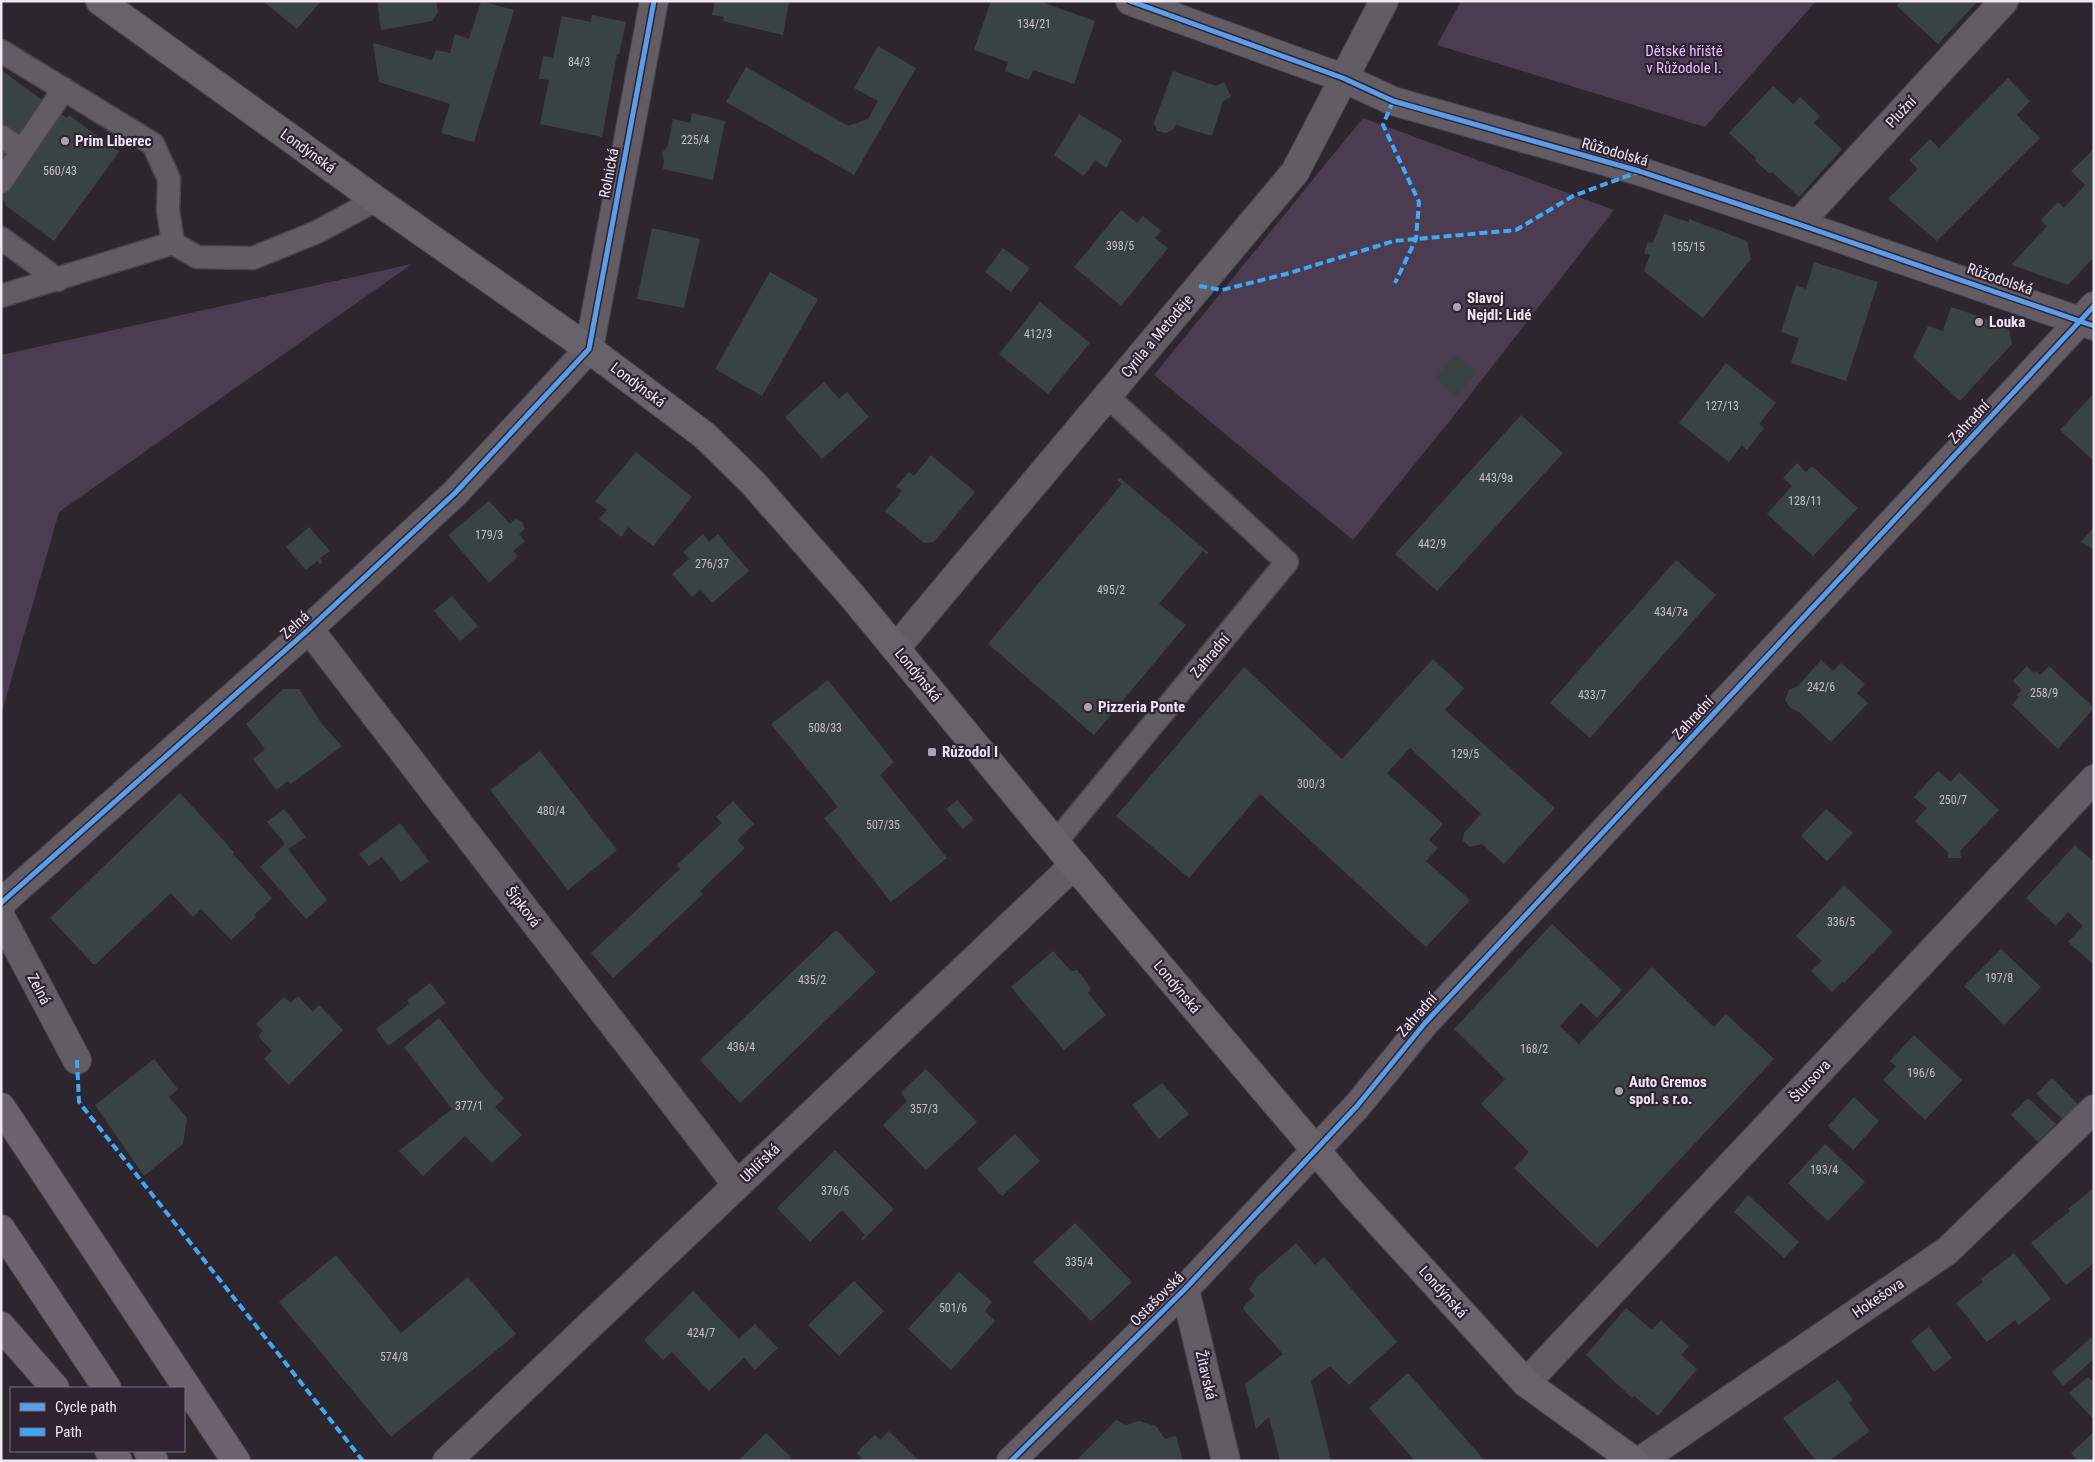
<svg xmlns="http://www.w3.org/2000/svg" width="2095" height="1462" viewBox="0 0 2095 1462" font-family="'Roboto Condensed',sans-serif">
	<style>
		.green { fill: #4c3c52 }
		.building { fill: #3a4344 }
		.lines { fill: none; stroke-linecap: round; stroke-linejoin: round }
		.lane-casing { stroke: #49434b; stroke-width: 25 }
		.street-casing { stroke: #49434b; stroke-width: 30 }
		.secondary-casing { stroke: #49434b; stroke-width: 30 }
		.highway-casing { stroke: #49434b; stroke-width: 30 }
		.lane { stroke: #625d64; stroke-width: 22 }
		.street { stroke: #625d64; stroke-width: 28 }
		.secondary { stroke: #68626b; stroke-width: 28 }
		.highway { stroke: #6d6270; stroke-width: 28 }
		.quiet { stroke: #3fa9f5; stroke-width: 4; stroke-dasharray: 8 4; stroke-linecap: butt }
		.cycleway-casing { stroke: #2e2233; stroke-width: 8 }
		.cycleway { stroke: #5a9eea; stroke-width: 5 }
		.poi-dot { fill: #aba3ae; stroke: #2e2233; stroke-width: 2 }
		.labels { text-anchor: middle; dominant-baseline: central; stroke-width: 4.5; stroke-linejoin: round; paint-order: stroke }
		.number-label { font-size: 12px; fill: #c2bec6 }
		.park-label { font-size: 15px; fill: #ebbeff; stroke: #2e2233 }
		.street-label { font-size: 15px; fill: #efe7f2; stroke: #2e2233 }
		.poi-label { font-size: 15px; font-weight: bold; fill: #efe7f2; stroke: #2e2233; text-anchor: start }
	</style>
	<rect width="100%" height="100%" fill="#2d262f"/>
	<g class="green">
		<path d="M1461 1H1816L1705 127 1437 45Z"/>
		<path d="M1363 118 1614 210 1452 418 1353 540 1154 375Z"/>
		<path d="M412 264 59 512 1 715V355Z"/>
	</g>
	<g class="building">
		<path d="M263 1H321L297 29Z"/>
		<path d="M377 1H436L438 12 432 21 381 30Z"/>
		<path d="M481 1 514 10 474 142 441 133 450 104 379 82 373 43 432 60 436 50 450 53 455 34 469 39Z"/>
		<path d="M715 1H789L783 35 723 21 724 17 712 15Z"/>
		<path d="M991 1H1039L1095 21 1074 84 1033 70 1029 80 1005 71 1008 62 974 50Z"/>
		<path d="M1901 1H1978L1938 44 1897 6Z"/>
		<path d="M592 15 626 22 619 54H617L602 137 540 124 549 80 539 79 543 56 553 58 562 16 591 22Z"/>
		<path d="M878 46 916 68 854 175 726 102 746 67 848 126 868 119 878 101 854 88Z"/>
		<path d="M1 70 67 118 69 115 119 152 54 241 5 205 6 203 1 199Z"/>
		<path d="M1173 71 1216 86 1224 82 1231 97 1223 101 1212 136 1176 125 1174 129 1166 133 1157 131 1154 123Z"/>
		<path d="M2008 78 2030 101 2017 115 2040 138 1937 241 1888 199 1918 169 1909 160 1930 139 1939 148Z"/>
		<path d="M1773 86 1793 104 1800 97 1820 116 1814 123 1842 149 1799 197 1772 172 1770 174 1755 161 1756 158 1729 133Z"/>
		<path d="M692 113 725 121 713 180 663 169 664 161 662 153 668 145 673 119 690 123Z"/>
		<path d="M1079 114 1122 140 1106 168 1095 160 1084 176 1054 155Z"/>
		<path d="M2094 149V257L2068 285 2012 265V264L2047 226 2041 220 2058 202 2064 208 2085 185 2071 171Z"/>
		<path d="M1121 210 1137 223 1143 216 1161 231 1155 238 1168 248 1121 306 1074 267Z"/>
		<path d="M1664 214 1689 222V219L1747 241 1751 259 1703 318 1644 271 1650 255 1644 253 1648 242 1653 243Z"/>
		<path d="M652 228 700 239 684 308 637 299Z"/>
		<path d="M1003 248 1030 268 1011 292 985 272Z"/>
		<path d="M1814 262 1878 282 1846 381 1791 363 1799 338 1781 332 1796 285 1806 289Z"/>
		<path d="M770 272 818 299 762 396 715 369Z"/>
		<path d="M1040 302 1090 343 1048 394 999 354Z"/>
		<path d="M1951 307 2008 326 2012 344 1960 401 1913 357 1928 326 1943 331Z"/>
		<path d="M1456 355 1477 373 1456 397 1435 378Z"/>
		<path d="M1726 363 1776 403 1759 424 1764 428 1747 450 1742 445 1729 462 1679 423Z"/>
		<path d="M824 382 839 399 847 392 869 417 822 459 785 417Z"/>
		<path d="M2094 393V461L2060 430Z"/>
		<path d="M1521 415 1563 453 1437 591 1395 554Z"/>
		<path d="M636 452 692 497 653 546 628 527 621 537 599 519 607 510 595 501Z"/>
		<path d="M931 455 975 492 934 542 924 543 885 511 902 491 896 487 909 472 914 476Z"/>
		<path d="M1797 463 1806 472 1812 466 1858 508 1813 556 1767 514 1792 486 1783 478Z"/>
		<path d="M1120 478 1209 553 1207 554 1203 551 1159 604 1186 625 1094 735 988 644 1122 484 1117 480Z"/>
		<path d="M489 501 510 524 516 519 522 522 525 529 519 534 525 541 513 551 518 556 489 583 448 535Z"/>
		<path d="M309 527 330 551 320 558 322 562 320 564 317 561 306 570 286 547Z"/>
		<path d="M2094 527V550L2081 542Z"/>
		<path d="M703 534 709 542 718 534 749 571 712 603 700 589 692 597 672 574 689 559 683 552Z"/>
		<path d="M1676 560 1716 595 1590 738 1550 703Z"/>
		<path d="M452 596 478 626 460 641 434 611Z"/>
		<path d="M1433 659 1464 688 1445 710 1555 808 1504 864 1482 844 1470 847 1463 841 1464 833 1481 814 1410 748 1387 773 1443 824 1429 840 1438 848 1426 861 1470 900 1426 947 1260 794 1189 878 1116 816 1244 667 1342 759Z"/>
		<path d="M1821 660 1833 671 1841 663 1865 684 1857 693 1868 703 1831 742 1799 712 1790 708 1785 700 1789 690 1798 686Z"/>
		<path d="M2027 666 2034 673 2036 671 2040 675 2049 666 2094 708 2058 749 2012 705 2019 697 2017 695 2022 690 2013 681Z"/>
		<path d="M828 680 894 762 880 775 947 858 891 902 824 818 838 807 771 724Z"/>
		<path d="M283 689H299L321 723 342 746 291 784 288 781 276 790 253 759 265 749 246 724Z"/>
		<path d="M540 751 617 850 568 890 490 790Z"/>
		<path d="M1938 771 1951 782 1959 772 1999 810 1960 851 1961 858H1948V852L1915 821 1927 808 1914 797Z"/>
		<path d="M180 793 234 852 233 854 272 898 254 915 256 917 231 940 201 909 193 917 171 893 96 964H93L50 918Z"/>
		<path d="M957 800 974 820 963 829 946 809Z"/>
		<path d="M733 801 754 824 737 840 745 848 700 891 703 894 613 978 591 953 680 869 677 865 722 823 716 817Z"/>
		<path d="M284 809 306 837 288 849 327 900 306 919 260 867 285 844 267 822Z"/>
		<path d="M1826 809 1853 833 1827 861 1801 836Z"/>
		<path d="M400 823 429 861 401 882 382 857 369 866 359 854Z"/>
		<path d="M2075 845 2094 862V965L2068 942 2083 926 2068 912 2056 926 2026 898Z"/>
		<path d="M1844 885 1893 932 1844 983 1843 981 1832 992 1811 971 1822 961 1796 936Z"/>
		<path d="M1552 924 1622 990 1597 1018 1581 1003 1560 1026 1579 1044 1652 967 1714 1027 1726 1014 1774 1059 1597 1248 1514 1168 1529 1152 1481 1104 1505 1079 1454 1029Z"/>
		<path d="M836 930 876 972 740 1103 700 1060Z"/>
		<path d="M2001 949 2041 987 2004 1025 1964 986Z"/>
		<path d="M1053 951 1071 971 1077 970 1091 988 1088 993 1106 1015 1064 1050 1011 987Z"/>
		<path d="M430 983 446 1003 388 1046 376 1029 409 1004 407 1000Z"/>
		<path d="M298 996 313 1012 319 1005 343 1030 289 1085 264 1059 272 1051 258 1036 263 1031 256 1024 284 997 291 1003Z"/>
		<path d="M439 1018 488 1081 504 1098 495 1107 522 1135 492 1163 465 1136 423 1176 399 1151 452 1109 404 1047Z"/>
		<path d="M1914 1035 1962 1080 1925 1120 1883 1080 1896 1066 1890 1061Z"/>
		<path d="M154 1059 178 1089 169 1097 187 1118 183 1144 144 1176 95 1105Z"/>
		<path d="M926 1069 977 1122 926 1170 883 1125 907 1101 901 1092Z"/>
		<path d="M2052 1078 2078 1104 2063 1120 2036 1094Z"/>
		<path d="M1162 1083 1189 1114 1159 1139 1132 1105Z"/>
		<path d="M1854 1097 1879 1121 1853 1150 1828 1126Z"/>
		<path d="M2028 1098 2056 1124 2038 1142 2011 1115Z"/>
		<path d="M1015 1134 1040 1161 1002 1196 977 1169Z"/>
		<path d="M1825 1144 1865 1182 1828 1221 1788 1183Z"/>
		<path d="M835 1150 894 1209 862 1241 861 1239 865 1235 842 1210 810 1242 777 1208Z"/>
		<path d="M2094 1188V1263L2066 1285 2031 1243 2070 1211 2068 1209Z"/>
		<path d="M1748 1195 1799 1242 1784 1258 1734 1212Z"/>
		<path d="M1075 1223 1132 1282 1091 1321 1033 1262Z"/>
		<path d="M1296 1243 1315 1265 1324 1257 1397 1342 1349 1385 1330 1366 1311 1381 1331 1461H1280L1269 1417 1256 1429 1245 1384 1283 1354 1243 1309 1244 1306 1255 1296 1249 1289 1257 1277Z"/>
		<path d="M2014 1253 2051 1299 2019 1325 2015 1320 1987 1342 1956 1303 1983 1282 1981 1279Z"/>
		<path d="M336 1255 401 1333 468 1277 516 1334 391 1437 279 1302Z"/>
		<path d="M959 1272 992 1302 985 1311 995 1321 951 1370 908 1329Z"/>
		<path d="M854 1281 884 1311 839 1356 808 1325Z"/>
		<path d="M693 1291 739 1339 755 1324 778 1348 755 1370 744 1358 709 1391 672 1352 663 1360 644 1340Z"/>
		<path d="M1626 1308 1652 1330 1661 1320 1689 1346 1681 1355 1697 1369 1658 1416 1634 1396 1632 1398 1586 1355Z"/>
		<path d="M1929 1327 1952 1358 1934 1372 1911 1341Z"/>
		<path d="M2092 1337 2094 1359 2063 1386 2052 1372Z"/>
		<path d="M1408 1373 1485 1461H1415L1369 1408Z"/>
		<path d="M2088 1377 2094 1383V1420L2069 1393Z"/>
		<path d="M1838 1380 1853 1400 1849 1403 1870 1431 1829 1461H1816L1783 1418Z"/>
		<path d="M1116 1420 1126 1425 1139 1421 1156 1426 1165 1439 1176 1436 1183 1461H1076Z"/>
		<path d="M889 1431 919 1461H859L862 1458 857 1453 862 1447 875 1435 880 1440Z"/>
		<path d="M2094 1432V1461H2078L2071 1453Z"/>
		<path d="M766 1433 791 1457 788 1461H740L739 1460Z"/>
	</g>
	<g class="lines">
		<defs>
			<g id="lane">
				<path d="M1 51 153 144 169 179 168 210 173 243 197 257 253 258 317 232 376 200"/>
				<path d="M1 136 22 151"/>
				<path d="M1 182 64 89"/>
				<path d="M1 238 58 280"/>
				<path d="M1 296 173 243"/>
				<path d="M1055 843 1287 562 1107 396"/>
			</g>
			<g id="street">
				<path d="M1130 1 1343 78 1393 101 1639 171 1798 224 2094 326"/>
				<path d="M1798 224 2004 1"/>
				<path d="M309 629 737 1185"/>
				<path d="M896 648 1295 172 1384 1"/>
				<path d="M1 903 309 629 455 493 589 349 654 1"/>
				<path d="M1 917 77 1060"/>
				<path d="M1185 1289 1226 1461"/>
				<path d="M1526 1383 2094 779"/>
				<path d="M447 1461 1074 865"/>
				<path d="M1011 1461 1185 1289 1357 1106 1425 1023 2094 306"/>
				<path d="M1640 1461 1947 1251 2094 1109"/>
			</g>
			<path id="secondary" d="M100 1 376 200 589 349 704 435 752 482 853 597 1074 865 1353 1194 1526 1383 1634 1461"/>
			<g id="highway">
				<path d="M1 1107 236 1461"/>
				<path d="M1 1229 107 1388"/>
				<path d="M1 1326 55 1388"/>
				<path d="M109 1451 118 1461"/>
				<path d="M148 1451 154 1461"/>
			</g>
		</defs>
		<use href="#lane" class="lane-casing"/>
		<use href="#street" class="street-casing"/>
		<use href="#secondary" class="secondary-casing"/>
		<use href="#highway" class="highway-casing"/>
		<use href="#lane" class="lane"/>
		<use href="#street" class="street"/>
		<use href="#secondary" class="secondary"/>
		<use href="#highway" class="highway"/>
		<g class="quiet">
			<path d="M1393 101 1383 125 1419 202 1416 239 1395 283"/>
			<path d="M1199 286 1222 290 1286 274 1394 241 1516 230 1573 196 1638 172"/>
			<path d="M77 1060 79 1102 363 1461"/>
		</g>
		<defs>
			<g id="cycleway">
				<path d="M1130 1 1343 78 1393 101 1639 171 1798 224 2094 326"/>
				<path d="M1 903 309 629 455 493 589 349 654 1"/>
				<path d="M1011 1461 1185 1289 1357 1106 1425 1023 2094 306"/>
			</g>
		</defs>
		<use href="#cycleway" class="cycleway-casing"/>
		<use href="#cycleway" class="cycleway"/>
	</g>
	<g class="poi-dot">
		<circle cx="65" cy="141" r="5"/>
		<circle cx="1457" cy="307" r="5"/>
		<circle cx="1979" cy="322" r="5"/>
		<circle cx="1088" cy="707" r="5"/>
		<rect x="927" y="747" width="10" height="10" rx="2.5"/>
		<circle cx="1619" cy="1091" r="5"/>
	</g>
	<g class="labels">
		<g class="number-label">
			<text x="1034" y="24">134/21</text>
			<text x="579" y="62">84/3</text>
			<text x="695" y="140">225/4</text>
			<text x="60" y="171">560/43</text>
			<text x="1120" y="246">398/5</text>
			<text x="1688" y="247">155/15</text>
			<text x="1038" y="334">412/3</text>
			<text x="1722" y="406">127/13</text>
			<text x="1496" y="478">443/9a</text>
			<text x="1805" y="501">128/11</text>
			<text x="489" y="535">179/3</text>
			<text x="1432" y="544">442/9</text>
			<text x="712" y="564">276/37</text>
			<text x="1111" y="590">495/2</text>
			<text x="1671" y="612">434/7a</text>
			<text x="1821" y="687">242/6</text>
			<text x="2044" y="693">258/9</text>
			<text x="1592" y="695">433/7</text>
			<text x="825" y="728">508/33</text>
			<text x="1465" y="754">129/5</text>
			<text x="1311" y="784">300/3</text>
			<text x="1953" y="800">250/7</text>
			<text x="551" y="811">480/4</text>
			<text x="883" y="825">507/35</text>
			<text x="1841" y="922">336/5</text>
			<text x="1999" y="978">197/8</text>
			<text x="812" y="980">435/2</text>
			<text x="741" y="1047">436/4</text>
			<text x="1534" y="1049">168/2</text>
			<text x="1921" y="1073">196/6</text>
			<text x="469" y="1106">377/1</text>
			<text x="924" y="1109">357/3</text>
			<text x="1824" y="1170">193/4</text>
			<text x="835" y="1191">376/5</text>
			<text x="1079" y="1262">335/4</text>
			<text x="953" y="1308">501/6</text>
			<text x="701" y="1333">424/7</text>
			<text x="394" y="1357">574/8</text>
		</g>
		<g class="park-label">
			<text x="1684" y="51">Dětské hřiště<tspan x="1684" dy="17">v Růžodole I.</tspan></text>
		</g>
		<g class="street-label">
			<text transform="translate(1901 112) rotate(-47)">Plužní</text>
			<text transform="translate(308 151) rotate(36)">Londýnská</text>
			<text transform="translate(1615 152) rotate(16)">Růžodolská</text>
			<text transform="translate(609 173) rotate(-79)">Rolnická</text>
			<text transform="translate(2000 279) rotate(19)">Růžodolská</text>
			<text transform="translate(1157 336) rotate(-50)">Cyrila a Metoděje</text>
			<text transform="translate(638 385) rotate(37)">Londýnská</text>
			<text transform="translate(1969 422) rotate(-47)">Zahradní</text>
			<text transform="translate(295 625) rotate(-42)">Zelná</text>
			<text transform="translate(1210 656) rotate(-50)">Zahradní</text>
			<text transform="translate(918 675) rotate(51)">Londýnská</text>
			<text transform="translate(1693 718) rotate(-47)">Zahradní</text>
			<text transform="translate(523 907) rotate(52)">Šípková</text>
			<text transform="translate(1177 987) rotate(50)">Londýnská</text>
			<text transform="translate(39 989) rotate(62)">Zelná</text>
			<text transform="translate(1417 1015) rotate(-49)">Zahradní</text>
			<text transform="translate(1810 1081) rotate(-47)">Štursova</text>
			<text transform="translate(760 1163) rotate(-44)">Uhlířská</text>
			<text transform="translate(1443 1292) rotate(48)">Londýnská</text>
			<text transform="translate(1878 1298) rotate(-34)">Hokešova</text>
			<text transform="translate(1157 1299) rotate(-45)">Ostašovská</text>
			<text transform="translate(1206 1375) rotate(77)">Žitavská</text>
		</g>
		<g class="poi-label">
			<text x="75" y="141">Prim Liberec</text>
			<text x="1467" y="298">Slavoj<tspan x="1467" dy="17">Nejdl: Lidé</tspan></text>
			<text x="1989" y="322">Louka</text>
			<text x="1098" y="707">Pizzeria Ponte</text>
			<text x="942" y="752">Růžodol I</text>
			<text x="1629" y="1082">Auto Gremos<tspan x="1629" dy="17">spol. s r.o.</tspan></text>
		</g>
	</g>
	<rect width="2095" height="1462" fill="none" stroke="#efe7f2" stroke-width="5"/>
	<rect x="10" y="1387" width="175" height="65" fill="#2e2233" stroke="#7b717f"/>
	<rect x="20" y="1403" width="25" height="8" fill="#5a9eea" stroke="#7b717f"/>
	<text x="55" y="1412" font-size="15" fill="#efe7f2">Cycle path</text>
	<rect x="20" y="1428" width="25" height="8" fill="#3fa9f5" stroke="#7b717f"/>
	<text x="55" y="1437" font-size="15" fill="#efe7f2">Path</text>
</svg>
